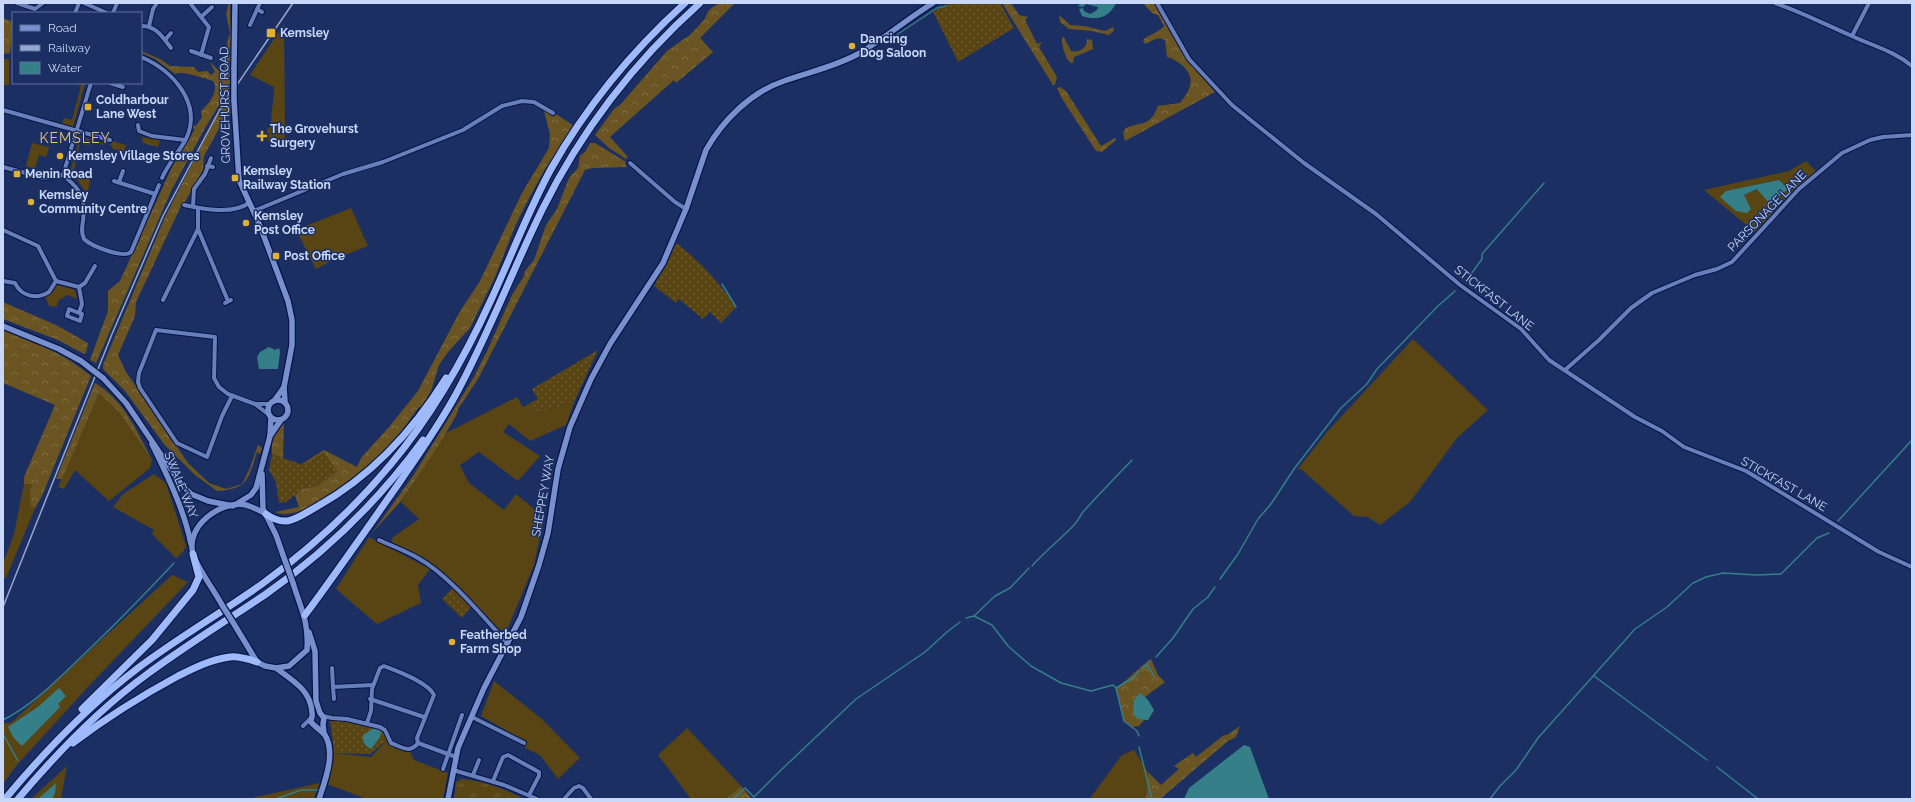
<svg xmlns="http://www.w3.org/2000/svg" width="1915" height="802" viewBox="0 0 1915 802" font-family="Raleway,sans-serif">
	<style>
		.grass { fill: #594513; fill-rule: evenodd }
		.forest { fill: url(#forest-crowns) }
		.park { fill: url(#park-tufts) }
		.garden { fill: url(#garden-dots) }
		.water { fill: #347f88 }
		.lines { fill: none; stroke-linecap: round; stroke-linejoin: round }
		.stream { stroke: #347f88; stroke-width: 1.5 }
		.street-casing { stroke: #071446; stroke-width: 6 }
		.secondary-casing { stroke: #071446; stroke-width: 8 }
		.highway-casing { stroke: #071446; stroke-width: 9 }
		.street { stroke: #677fba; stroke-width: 4 }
		.secondary { stroke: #7891ce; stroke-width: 5.5 }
		.highway { stroke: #9ebafb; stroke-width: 7 }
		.rail { stroke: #98a7ce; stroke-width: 1.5 }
		.secondary-bridge-casing { stroke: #071446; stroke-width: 8; stroke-linecap: butt }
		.secondary-bridge { stroke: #7891ce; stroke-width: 5.5 }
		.poi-dot { fill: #e0b034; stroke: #1c2f63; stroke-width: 1.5 }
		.labels { text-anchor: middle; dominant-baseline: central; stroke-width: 3; stroke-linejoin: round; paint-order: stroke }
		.poi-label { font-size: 12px; font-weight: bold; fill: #c9d7f8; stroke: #1c2f63; text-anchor: start }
		.street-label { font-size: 12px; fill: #c9d7f8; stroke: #1c2f63 }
		.quarter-label { font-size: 14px; letter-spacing: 1px; fill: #e7c67c; stroke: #1c2f63 }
	</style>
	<defs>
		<pattern id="forest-crowns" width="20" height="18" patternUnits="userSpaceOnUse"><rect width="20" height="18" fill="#6a5522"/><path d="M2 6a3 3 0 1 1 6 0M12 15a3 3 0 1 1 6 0" fill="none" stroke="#7e6d43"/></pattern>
		<pattern id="park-tufts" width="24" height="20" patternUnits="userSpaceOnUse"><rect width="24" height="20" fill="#594513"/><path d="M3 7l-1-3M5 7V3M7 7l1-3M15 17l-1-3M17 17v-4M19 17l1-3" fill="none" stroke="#705f36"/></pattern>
		<pattern id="garden-dots" width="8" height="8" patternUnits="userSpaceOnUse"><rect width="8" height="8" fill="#594513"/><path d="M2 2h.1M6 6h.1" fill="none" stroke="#705f36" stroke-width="1.8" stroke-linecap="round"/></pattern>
	</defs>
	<rect width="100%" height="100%" fill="#1c2f63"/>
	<g class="grass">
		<path d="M284 24 285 141H268L267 129 271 126C271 112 274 100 274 87L250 75Z"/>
		<rect x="3" y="59" width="6" height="26"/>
		<path d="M73 83H85L73 127 62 124 64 118 72 120 81 86Z"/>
		<path d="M80 136 102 143 111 144 112 141 126 145 124 152 113 149 111 145 104 143 103 145 91 142 89 146 80 143 73 174 90 179 88 192 85 191 72 173 71 169Z"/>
		<path d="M32 143 49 147 46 157 39 155 35 169 26 166Z"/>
		<path d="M1806 161 1816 171 1755 232 1704 190 1789 171ZM1779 180 1744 195 1726 191Z"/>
		<path d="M351 208 368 246 337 258 316 269 296 230Z"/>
		<path d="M58 285 75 290 77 299 68 295 59 300 56 307 49 306 45 296C52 294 53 288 58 285Z"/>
		<path d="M1413 339 1488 410 1457 438 1410 502 1380 525 1368 517 1354 516 1301 469 1297 470 1327 432Z"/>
		<path d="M99 393 119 412 152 460 150 468 109 501 75 470 64 489 58 487Z"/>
		<path d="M517 397 523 407 530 403 540 414 552 406 560 407 575 400 566 425 530 441 509 424 503 432 540 456 518 481 479 452 460 465 469 483 504 510 516 494 544 517 534 565 507 630H500L444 573 421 557 391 543 393 537 419 519 401 502 446 433Z"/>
		<path d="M154 474 166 483 186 546 183 552 176 558 152 534 154 530 113 507 123 494Z"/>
		<path d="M24 484H33L36 506 6 578 3 577V563L14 534Z"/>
		<path d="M369 537 430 569 418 585 421 603 377 624 336 589Z"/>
		<path d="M172 575 188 582 86 689 16 766 3 784V724L12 722Z"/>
		<path d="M494 681 542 719 580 758 558 779 540 755 525 748 527 742 481 716Z"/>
		<path d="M687 728 741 786 726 799H691L658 755Z"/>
		<path d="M387 740 390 745 410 752 414 760 448 773 443 799H367L327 784 334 753 371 757Z"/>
		<path d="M1134 750 1148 772 1146 799H1092L1091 797 1122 755Z"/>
		<path d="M67 766 61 799H31L32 798Z"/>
		<path d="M320 783 314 798 308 799H247Z"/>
	</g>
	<g class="forest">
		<path d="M229 3H230L232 63 230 70V87L205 128 172 189 96 363 90 360 108 311V291L120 281 172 167 195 129H193L191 125 196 126 202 117 201 111C208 105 220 90 213 81 204 78 182 70 175 74L155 59 141 53V51L160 59 170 66 194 67 198 72 207 71 211 75 215 72 210 62 221 73 224 72 225 64 229 55 227 43 230 33 226 13Z"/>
		<path d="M719 3H735L700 38 713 52 676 83 674 80 610 137 628 157 626 159 609 148 595 135 614 109 620 105 667 51 690 35 704 20 709 10Z"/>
		<path d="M1002 3H1011L1019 15 1028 17 1025 20 1037 44 1042 42 1039 47 1057 77 1055 84 1053 85Z"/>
		<path d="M1143 3H1155L1170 32 1187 60 1215 92 1125 141 1123 132 1126 128C1143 121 1150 127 1158 106L1180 103C1183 99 1187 94 1189 89 1196 73 1180 61 1167 57L1165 40C1156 36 1153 41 1145 44L1143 40C1150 34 1158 33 1164 26L1158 15 1152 13Z"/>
		<path d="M1059 15 1070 25 1084 26 1105 31 1113 27 1114 30 1109 35 1092 31 1069 29 1060 22Z"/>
		<path d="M3 18 13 22 10 53 3 54Z"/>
		<path d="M1063 36 1071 51C1080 53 1088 47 1087 39L1092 40 1093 49 1074 57 1073 63H1071C1065 58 1060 42 1063 36Z"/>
		<path d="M1060 87 1066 91 1101 146 1115 138 1116 140 1102 152 1096 151 1061 97 1057 88Z"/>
		<path d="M230 96H232L231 113 223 121 204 156 203 170 186 200 181 206 136 302 135 316 118 355 126 372 188 463 209 483 226 489 242 484 250 468 258 445 262 448 260 454 257 452C248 479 249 489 217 491L195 475 164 444 125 391 103 369V365L165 217 215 119Z"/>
		<path d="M541 106 556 114 574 126 545 169 527 202 515 226 495 277 470 328 448 352 439 365 431 391 422 406 418 408C410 419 403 430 394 440 376 462 304 526 275 512L299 507 295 495 302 489 317 486 337 471 302 464 324 450 357 467 361 458 389 427 418 391 459 313 480 281 522 193 549 148 550 134 544 111Z"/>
		<path d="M590 143H595L626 162 625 164 627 167 593 168 585 170 478 379 458 409 456 416 435 451 401 501 372 533 413 476 474 377 488 349 512 295 524 276 525 271 534 260 546 225 557 209 569 178 578 168 580 156 586 151Z"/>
		<path d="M3 302 56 325 88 343 86 353 84 354 58 340 3 319Z"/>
		<path d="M3 329C34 341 65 354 91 376L42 496 35 508 31 506 30 493 32 484H24V477L55 405 3 383Z"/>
		<path d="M95 383C124 400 137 431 152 460L119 412 99 393 62 479H56Z"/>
		<path d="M284 419 283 458 272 454C271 441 274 427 284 419Z"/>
		<path d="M1151 659 1158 675 1165 682 1145 697 1154 710 1148 720H1144L1139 726 1133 727 1124 721 1116 688C1129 679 1138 668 1151 659Z"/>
		<path d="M1240 726 1236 737 1228 741 1160 799H1146L1148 772 1161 785 1179 769 1174 766 1193 753 1196 757 1224 735H1227Z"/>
		<path d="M741 786 752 799H726Z"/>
	</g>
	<g class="park">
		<path d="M142 137 160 140 158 147 143 143Z"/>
		<path d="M462 779C484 781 505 789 524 799H454L456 782Z"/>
	</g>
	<g class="garden">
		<path d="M949 3H1000L1014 28 958 62 933 12Z"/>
		<path d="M676 243C702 263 717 280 736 307L721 323 710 312 703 319 679 299 676 303 654 286Z"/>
		<path d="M598 350 575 400 560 407 553 406 540 414 530 403 538 399 532 389Z"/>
		<path d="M324 452 337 471 317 486 302 489 286 502 279 503 276 482 269 470 272 454 303 465Z"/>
		<path d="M453 588 471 607 462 618 442 599Z"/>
		<path d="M330 720C343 721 366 722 378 727 383 730 385 735 387 740L370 754 334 753Z"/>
	</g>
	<g class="water">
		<path d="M1081 3H1116C1109 18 1097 21 1082 16L1079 9 1083 8 1084 11 1090 14 1097 10 1098 7 1086 4 1083 7 1078 6Z"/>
		<path d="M1779 180 1788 189 1770 204 1757 189 1744 195 1751 209 1747 213 1736 211 1720 197 1726 191Z"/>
		<path d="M269 347 275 350 279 348 280 352 278 369H259L257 357 260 352Z"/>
		<path d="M59 688 66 696 58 704 60 707 22 746 13 737 8 727 38 707Z"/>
		<path d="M1140 693 1148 700 1154 710 1148 720 1138 719 1133 714 1134 700Z"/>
		<path d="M374 728 381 731 380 737 371 749C365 746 362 742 363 735Z"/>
		<path d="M1244 745 1250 747 1269 799H1184L1189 788Z"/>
		<path d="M56 783 55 793 52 799H38Z"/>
	</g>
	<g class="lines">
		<g class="stream">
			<path d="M895 36 937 8 946 6"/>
			<path d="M1466 281 1482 259V254L1544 183"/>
			<path d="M722 284 736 307"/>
			<path d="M1838 521 1912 440"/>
			<path d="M1032 566C1045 551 1061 539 1074 525 1078 521 1080 516 1083 512 1099 494 1115 478 1132 460"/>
			<path d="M1220 579 1238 554 1258 519 1271 504 1294 469 1341 408 1367 384 1377 369 1438 306 1455 291"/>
			<path d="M974 616 995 596 1010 588 1029 568"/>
			<path d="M966 618 974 616 992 625 1008 646 1031 666 1061 683 1091 691 1113 685 1116 688 1124 721 1137 731 1139 736"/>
			<path d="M1156 657 1173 638 1193 609 1208 597 1215 587"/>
			<path d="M1147 665 1154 676"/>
			<path d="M1142 668 1147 665 1149 661"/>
			<path d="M1594 676 1707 760"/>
			<path d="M1116 688 1133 678 1139 671"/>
			<path d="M3 720C33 705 56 681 79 659 112 628 143 596 174 563"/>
			<path d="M3 734 18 761"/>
			<path d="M1139 747 1152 799"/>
			<path d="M1717 767 1758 799"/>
			<path d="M276 799 301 790H317"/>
			<path d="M733 799 745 788 754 797 780 771 856 699 925 652 947 632 960 622"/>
			<path d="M1490 799 1500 786 1516 770 1538 738 1635 629 1667 607 1693 583 1706 577 1723 573 1757 575 1781 574 1817 538 1829 533"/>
		</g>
		<defs>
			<g id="street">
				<path d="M17 3 35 9 43 3"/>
				<path d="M84 3 107 13"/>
				<path d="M190 3 209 27 201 55"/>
				<path d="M1157 3 1189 59 1232 105 1304 163 1376 214 1460 285 1521 329 1549 360 1635 417 1662 431 1684 447 1746 471 1879 552 1912 567"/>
				<path d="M1775 3C1802 12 1826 25 1852 36 1873 46 1894 51 1912 66"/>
				<path d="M257 9 262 12"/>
				<path d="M75 13 79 3"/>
				<path d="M113 13 117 3"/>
				<path d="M201 17 212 7"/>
				<path d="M250 25 260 3"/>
				<path d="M141 26C155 25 163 37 171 48"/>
				<path d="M149 26 153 9 157 3"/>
				<path d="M1852 36 1869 3"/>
				<path d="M165 40 171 33"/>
				<path d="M191 51 211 58"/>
				<path d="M141 57C172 70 203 103 186 139 179 152 168 164 162 178"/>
				<path d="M110 83 123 87"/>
				<path d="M3 110 110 140"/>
				<path d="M138 125 139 131 152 136 185 140"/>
				<path d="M630 163 675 202 686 209"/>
				<path d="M207 166 213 167"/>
				<path d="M3 167 44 178 63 175"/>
				<path d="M63 175C81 190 86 197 83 221 82 227 81 233 84 239 91 246 124 259 131 252L159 185"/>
				<path d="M63 175 91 83"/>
				<path d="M114 181 155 194"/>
				<path d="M119 182 123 171"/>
				<path d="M184 205C203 209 232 215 249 203"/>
				<path d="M193 206 194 189 205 174 211 158"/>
				<path d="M254 211 343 174 383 162 463 130 502 106 522 101 534 102 553 113"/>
				<path d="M198 229 228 301"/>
				<path d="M3 230 38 246 56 281"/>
				<path d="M3 281 15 283C21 296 36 300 49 292L56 281"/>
				<path d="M56 281 79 287 85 283 95 266"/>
				<path d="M79 287 82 304 79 313 69 309 67 316 80 321 82 314 79 313"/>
				<path d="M163 300 198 229V208"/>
				<path d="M225 303 231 300"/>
				<path d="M1565 370 1599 340 1631 308 1652 293 1695 275 1717 269 1732 262 1799 189 1842 153 1870 140 1883 137 1912 135"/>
				<path d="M232 396 222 416 207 457 177 443 140 388 138 382 139 373 156 330 215 337 214 378 219 387 228 394 255 404 268 414"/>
				<path d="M255 404H270"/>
				<path d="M379 540C392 546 406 551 418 558 449 575 484 618 508 644"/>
				<path d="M332 668 333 687 373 685"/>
				<path d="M333 687 334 699"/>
				<path d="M370 699 424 717"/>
				<path d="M323 716 332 718 347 719 380 727 385 730 391 743C402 747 410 754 418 743L417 738 434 695C428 682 397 671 384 666L380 668 372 689 371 711 367 723"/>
				<path d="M472 717 524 743"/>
				<path d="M303 726 311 718"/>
				<path d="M418 743 456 757"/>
				<path d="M443 769 462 715"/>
				<path d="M453 770 504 785 537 799"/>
				<path d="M473 775 479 760"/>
				<path d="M493 781 503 757 508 755 539 772V776L529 795"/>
				<path d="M564 799 574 788 579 786 583 788 591 799"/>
			</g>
			<g id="secondary">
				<path d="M234 69 235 3"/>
				<path d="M234 100 239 180 260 226 288 301 292 320V345L284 387 285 402"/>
				<path d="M3 326 59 349 81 361"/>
				<path d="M103 378 126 403 181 484 191 494 208 501 233 506 251 495 256 488 270 436 271 418"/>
				<circle cx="278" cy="410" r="10"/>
				<path d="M274 401 284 387"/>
				<path d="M270 436 281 420"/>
				<path d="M152 444C167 475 184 509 191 544"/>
				<path d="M262 474 263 509 276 535 283 555"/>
				<path d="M222 605C215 592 197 567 193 554 185 526 221 500 246 505 253 507 260 511 266 514"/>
				<path d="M234 624 257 662 265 666 276 668 289 666 307 650C309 622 301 609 293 583"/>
				<path d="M309 632 315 651 316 701 320 713 324 718 323 724 324 734"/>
				<path d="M276 668C292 680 311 690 312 713 313 716 311 718 311 722 315 727 321 730 325 735 336 753 325 781 319 799"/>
				<path d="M448 799 458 748 484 688 521 617 539 565 548 533 558 469 570 427 591 379 610 344 663 263 686 209 706 150C723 120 751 92 784 81 809 72 834 67 858 54 884 39 907 19 933 3"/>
			</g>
			<g id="highway">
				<path d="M266 514C287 529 298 517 318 506 373 475 413 431 446 378"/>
				<path d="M305 615C337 572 368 527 399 483 418 455 438 427 455 396 488 336 512 271 542 210 581 131 635 61 700 3"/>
				<path d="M82 709 152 640 193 590 199 577 193 554"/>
				<path d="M73 743C106 718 141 696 178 676 194 668 212 659 230 657 239 656 248 659 257 662"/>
				<path d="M5 799C45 751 88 706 138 668 178 638 221 613 262 584 310 549 353 510 391 464 432 415 464 359 491 300 511 257 528 211 551 169 586 107 632 51 685 3"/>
				<path d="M18 799C56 754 98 710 146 675 185 646 226 621 266 594 326 552 380 499 423 440"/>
			</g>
		</defs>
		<use href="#street" class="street-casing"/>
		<use href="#secondary" class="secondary-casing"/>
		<use href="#highway" class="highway-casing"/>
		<use href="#street" class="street"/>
		<use href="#secondary" class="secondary"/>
		<use href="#highway" class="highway"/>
		<path class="rail" d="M3 607 112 334 163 216 219 111 293 3"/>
		<defs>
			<g id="secondary-bridge">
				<path d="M234 69V100"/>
				<path d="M81 361 103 378"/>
				<path d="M283 555 293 583"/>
				<path d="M222 605 234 624"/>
			</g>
		</defs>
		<use href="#secondary-bridge" class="secondary-bridge-casing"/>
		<use href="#secondary-bridge" class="secondary-bridge"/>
	</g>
	<g class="poi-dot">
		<rect x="266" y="28" width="10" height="10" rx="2"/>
		<circle cx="852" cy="46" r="4"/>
		<rect x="84" y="103" width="8" height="8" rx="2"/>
		<path d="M260 130h4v4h4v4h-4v4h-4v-4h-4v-4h4z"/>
		<circle cx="60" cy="156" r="4"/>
		<rect x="13" y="170" width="8" height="8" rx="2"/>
		<rect x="231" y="174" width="8" height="8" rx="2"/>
		<circle cx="31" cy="202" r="4"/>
		<circle cx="246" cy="223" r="4"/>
		<rect x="272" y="252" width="8" height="8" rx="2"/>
		<circle cx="452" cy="642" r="4"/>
	</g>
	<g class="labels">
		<g class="poi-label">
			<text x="280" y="33">Kemsley</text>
			<text x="860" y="39">Dancing<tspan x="860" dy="14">Dog Saloon</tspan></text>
			<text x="96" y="100">Coldharbour<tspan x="96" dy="14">Lane West</tspan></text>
			<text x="270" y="129">The Grovehurst<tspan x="270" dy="14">Surgery</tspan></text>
			<text x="68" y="156">Kemsley Village Stores</text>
			<text x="243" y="171">Kemsley<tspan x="243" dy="14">Railway Station</tspan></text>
			<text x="25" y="174">Menin Road</text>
			<text x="39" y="195">Kemsley<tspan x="39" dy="14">Community Centre</tspan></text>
			<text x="254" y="216">Kemsley<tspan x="254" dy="14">Post Office</tspan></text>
			<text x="284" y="256">Post Office</text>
			<text x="460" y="635">Featherbed<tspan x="460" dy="14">Farm Shop</tspan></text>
		</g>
		<g class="street-label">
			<text transform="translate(225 105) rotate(-91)">GROVEHURST ROAD</text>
			<text transform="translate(1767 211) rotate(-46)">PARSONAGE LANE</text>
			<text transform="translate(1494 298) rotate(38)">STICKFAST LANE</text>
			<text transform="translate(1784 484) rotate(30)">STICKFAST LANE</text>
			<text transform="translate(181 485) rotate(68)">SWALE WAY</text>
			<text transform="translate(543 496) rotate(-80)">SHEPPEY WAY</text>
		</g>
		<g class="quarter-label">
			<text x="75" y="138">KEMSLEY</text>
		</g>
	</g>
	<rect width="1915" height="802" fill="none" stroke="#c9d7f8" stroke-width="8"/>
	<rect x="12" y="12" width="130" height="72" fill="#1c2f63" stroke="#61729f"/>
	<rect x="20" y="25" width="20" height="6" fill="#7891ce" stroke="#61729f"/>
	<text x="48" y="32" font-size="12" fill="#c9d7f8">Road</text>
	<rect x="20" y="45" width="20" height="6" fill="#98a7ce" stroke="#61729f"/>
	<text x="48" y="52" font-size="12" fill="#c9d7f8">Railway</text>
	<rect x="20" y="62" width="20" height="12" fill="#347f88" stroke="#61729f"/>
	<text x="48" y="72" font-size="12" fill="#c9d7f8">Water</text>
</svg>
